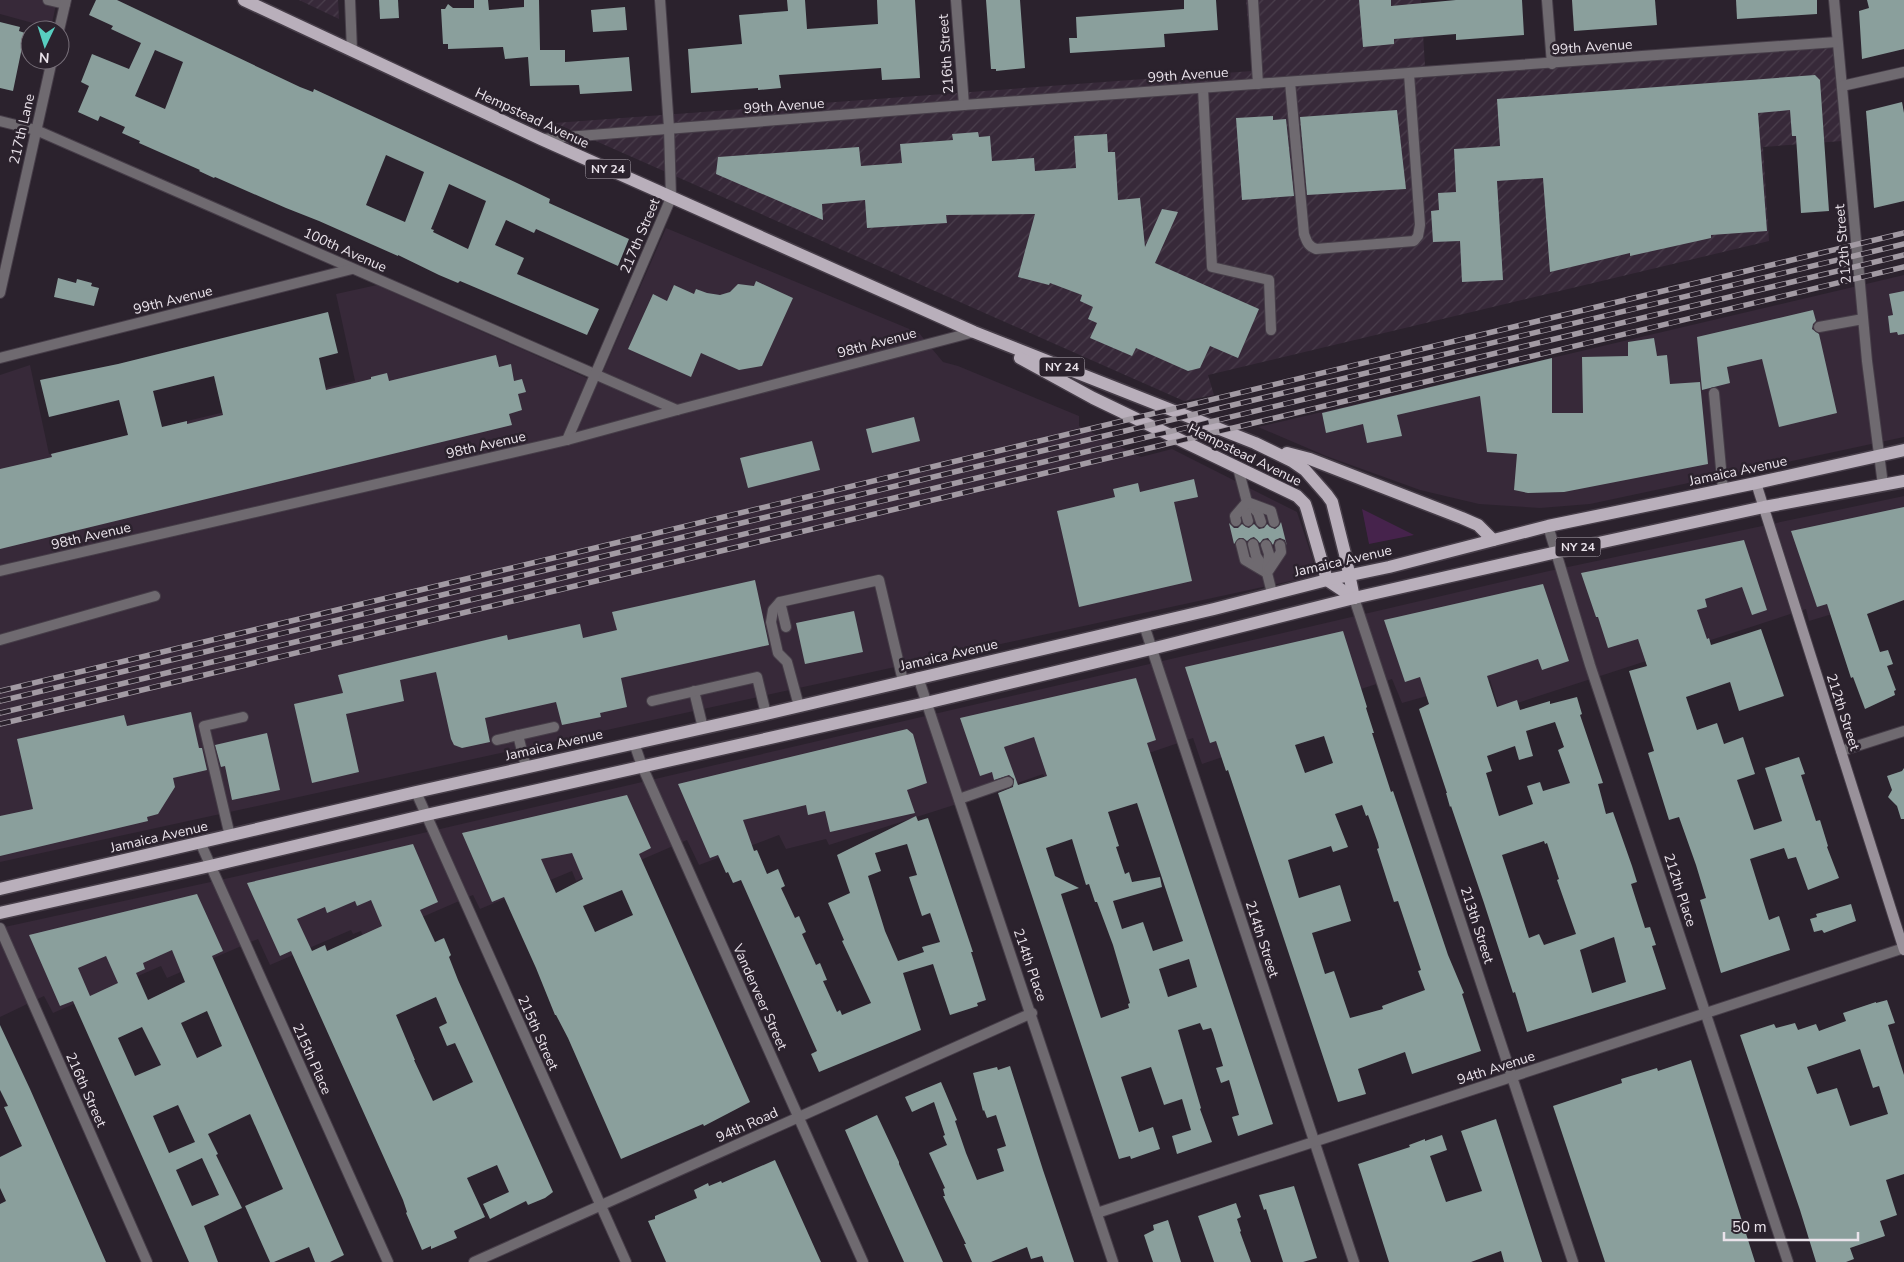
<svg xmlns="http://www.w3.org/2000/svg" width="1904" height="1262" viewBox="0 0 1904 1262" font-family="'Nunito Sans',sans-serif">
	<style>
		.built { fill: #372939 }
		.industrial { fill: url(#industrial-furrows) }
		.green { fill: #46234c }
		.building { fill: #8a9f9c; fill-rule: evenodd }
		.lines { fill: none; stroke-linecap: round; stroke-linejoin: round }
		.service-casing { stroke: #463d48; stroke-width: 12 }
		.minor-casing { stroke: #463d48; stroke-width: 12 }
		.secondary-casing { stroke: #463d48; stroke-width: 12 }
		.primary-casing { stroke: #463d48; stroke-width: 15 }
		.service { stroke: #6f6a70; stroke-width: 10 }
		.minor { stroke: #6f6a70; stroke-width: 10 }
		.secondary { stroke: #99919a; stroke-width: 10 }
		.primary { stroke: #b9afbb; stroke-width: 12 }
		.rail-casing { stroke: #a29aa3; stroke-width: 5.5 }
		.rail { stroke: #2b222d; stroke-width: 4; stroke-dasharray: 11; stroke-linecap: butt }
		.labels { text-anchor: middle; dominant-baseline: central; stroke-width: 5; stroke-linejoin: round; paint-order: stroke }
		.shield { fill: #2b222d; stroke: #b1a9b2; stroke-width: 1 }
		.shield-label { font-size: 12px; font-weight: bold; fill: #eae3eb }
		.street-label { font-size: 14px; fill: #eae3eb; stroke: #2b222d }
	</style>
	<defs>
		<pattern id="industrial-furrows" width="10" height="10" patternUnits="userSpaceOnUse" patternTransform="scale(1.25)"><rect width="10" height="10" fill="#372939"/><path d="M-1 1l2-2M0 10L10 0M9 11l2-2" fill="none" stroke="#4a3e4c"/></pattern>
	</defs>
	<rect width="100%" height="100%" fill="#2b222d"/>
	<g class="built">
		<path d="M0 0H57L51 28 0 14Z"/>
		<path d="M666 228 919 333 943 362 958 366 1079 416V426L1141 457 1172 449 1297 512 1318 575 0 862V375L30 365 49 454 355 381 336 294 377 285 598 383Z"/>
		<path d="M1904 275V437L1590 504 1540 508 1479 504 1420 490 1326 456 1258 427Z"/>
		<path d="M1904 496V594L1879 600 1809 621 1806 609 1499 709 1490 680 1459 687 1402 703 1392 679 1290 712 1296 732 1202 764 1193 738 1049 787 1043 774 954 805 829 845 826 839 786 849 779 835 699 865 687 840 613 872 610 866 576 881 572 871 480 909 473 895 365 942 361 931 353 934 351 930 270 965 258 939 167 978 161 966 53 1013 44 996 0 1017V928L238 876 1549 571Z"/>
	</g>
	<g class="industrial">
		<path d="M299 0H338L339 19Z"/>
		<path d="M1246 0H1421L1425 66 1833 38 1842 141 1763 147 1769 241 1208 375 1214 395 1184 401 555 123 1252 71Z"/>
	</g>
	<path class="green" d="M1362 509 1414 535 1369 544Z"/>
	<g class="building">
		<path d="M96 0H117L300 87 313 92 314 89 517 183 550 199 549 203 629 239 618 266 536 229 534 233 506 220 495 245 524 258 517 274 599 309 587 335 460 281 458 283 439 275 398 255V256L319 221 286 208 215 177 214 178 199 171 200 170 139 143 140 141 122 133 125 127 100 116 98 121 78 112 89 86 81 82 92 54 129 69 141 43 111 29 113 26 89 15ZM155 50 183 62 165 109 135 96ZM386 155 424 172 405 222 366 205ZM449 184 486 201 468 249 433 232 434 230 431 229Z"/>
		<path d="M379 0H398L399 18 380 19Z"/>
		<path d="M474 0H488L489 10 524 7V0H539L540 50H565V62L629 57 632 91 580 94 579 85 530 86 528 57 505 59 503 47 448 49V44H443L441 9H445L448 4 453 8H474Z"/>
		<path d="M787 0H805L807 29 878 24 877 0H915L920 78 882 80 881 68 779 75 781 88 758 90V88L691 93 688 49 742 44 739 15 788 11Z"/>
		<path d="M986 0H1020L1025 68 996 71V69H991Z"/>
		<path d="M1184 0H1216L1218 30 1164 34 1165 47 1070 53 1069 38H1077L1076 17 1184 9Z"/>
		<path d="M1359 0H1391V6L1456 0H1522L1524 35 1456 40V34L1394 39V44L1363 47Z"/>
		<path d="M1572 0H1655L1657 25 1574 31Z"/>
		<path d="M1736 0H1817V14L1737 19Z"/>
		<path d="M1867 0H1904V49L1862 59 1859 11 1869 8Z"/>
		<path d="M625 7 627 30 593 32 591 10Z"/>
		<path d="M0 22 20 27 19 31 25 33 13 91 0 88Z"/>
		<path d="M1815 75 1820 80 1829 211 1801 213 1796 136H1792L1790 110 1758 113 1767 231 1711 235V238L1630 256V253L1550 272 1543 178 1497 181 1503 280 1462 282 1460 241 1433 242 1431 211 1439 210 1438 193 1456 192 1454 149 1500 146 1497 99Z"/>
		<path d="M1902 102 1904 113V201L1874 208 1866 111Z"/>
		<path d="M1397 110 1406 189 1307 195 1300 117Z"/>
		<path d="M1273 116V120L1286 119 1294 196 1242 200 1236 118Z"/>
		<path d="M978 132 979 137 990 136 992 161 1034 158 1035 171 1076 168 1074 136 1107 134 1108 152H1115L1118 200 1140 198 1145 247 1162 209 1178 212 1155 263 1259 309 1238 358 1210 346 1200 368 1188 371 1136 348 1132 356 1090 338 1097 323 1088 319 1093 307 1080 301 1082 295 1050 283 1049 285 1018 277 1035 214 946 215 947 223 867 228 865 200 822 204 823 220 716 174 718 157 859 147 861 166 902 163 900 144 953 140 952 134Z"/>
		<path d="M58 278 76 283 77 279 92 283 91 286 99 288 94 306 54 297Z"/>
		<path d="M756 281 793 298 762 366 739 370 701 353 691 377 628 349 653 294 667 301 674 285 694 294 696 289 707 293 720 295 730 292 738 284 754 286Z"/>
		<path d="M1904 291V334L1898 335 1897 332 1890 333 1888 316 1893 315 1889 294Z"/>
		<path d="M1813 310 1816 321 1813 324 1812 329 1819 334 1837 413 1779 427 1762 359 1727 367 1730 383 1702 390 1697 337Z"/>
		<path d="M328 312 338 353 319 358 326 390 371 379V377L387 373 389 381 496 355 499 367 511 364 514 381 522 379 526 392 518 394 522 410 509 414 512 425 0 549V469L52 457 51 454 128 435 119 400 49 417 40 380 118 364ZM214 376 223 415 187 424V421L162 427 153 391Z"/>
		<path d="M1654 338 1657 356 1667 355 1670 384 1700 382 1708 464 1564 492 1528 493 1514 490 1517 454 1487 452 1480 396 1397 415 1402 436 1367 443 1363 424 1326 433 1322 413 1552 358V413H1583L1582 357 1628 356V342Z"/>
		<path d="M914 417 920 441 872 453 866 429Z"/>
		<path d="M812 441 820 470 748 488 740 458Z"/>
		<path d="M1194 479 1198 497 1174 502 1192 581 1079 607 1057 511 1115 497 1113 489 1138 483 1140 492Z"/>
		<path d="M1904 507V600L1867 614 1880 652 1888 650 1893 664 1887 666 1896 690 1894 691 1895 695 1865 709 1853 677 1851 678 1827 604 1817 607 1791 531Z"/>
		<path d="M1281 522 1287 546 1285 540 1280 538 1275 540 1273 545 1268 538 1263 539 1260 543 1254 537 1251 538 1247 541 1243 538H1239L1234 544 1229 523 1234 528H1238L1242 524 1246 527 1249 528 1254 524 1259 529 1264 528 1267 524 1270 527 1275 529 1279 526Z"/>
		<path d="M1744 540 1767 610 1752 615 1742 587 1705 599 1707 607 1697 610 1707 639 1709 638 1711 645 1761 629 1784 696 1739 711 1730 682 1686 697 1697 730 1717 723 1724 744 1743 737 1755 774 1737 780 1754 830 1782 821 1765 768 1799 757 1805 774 1801 775 1816 821 1820 820 1828 846 1827 847 1839 878 1808 890 1796 857 1788 859 1784 848 1750 859 1769 920 1779 916 1790 950 1721 973 1700 900 1706 898 1696 865 1679 817 1669 820 1648 753 1654 751 1629 671 1647 666 1638 639 1608 648 1598 617H1596L1581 573Z"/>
		<path d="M755 580 769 645 621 678 627 707 600 713 601 717 562 725 556 702 485 718 490 742 462 748 454 745 451 739 436 672 400 680 404 701 346 714 359 772 312 783 294 704 343 693 338 675 507 635 508 640 580 624 583 638 617 630 612 612Z"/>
		<path d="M1543 584 1569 661 1542 670 1538 659 1487 676 1497 707 1517 700 1520 710 1550 701V704L1577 697 1582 714 1580 715 1603 783 1598 784 1606 814 1613 812 1632 866 1637 882 1631 884 1645 928 1650 927 1656 945 1652 946 1666 989 1527 1032 1515 992 1513 993 1484 903 1451 806 1450 807 1446 793H1447L1419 709 1429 704 1420 677 1405 682 1384 620ZM1555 722 1564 747 1558 750 1570 783 1543 791 1540 782 1527 786 1533 804 1499 816 1486 773 1492 771 1487 756 1515 746 1519 760 1533 756 1526 731ZM1544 841 1545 844 1547 843 1559 879 1557 880 1576 934 1544 945 1539 934 1529 938 1502 855ZM1614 937 1626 982 1592 993 1580 950Z"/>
		<path d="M854 611 863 652 805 664 796 623Z"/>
		<path d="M1343 631 1367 707 1366 708 1374 733H1372L1391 792 1393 791 1448 955 1464 993 1462 994 1481 1051 1412 1074 1405 1052 1358 1069 1366 1094 1338 1102 1228 770 1226 771 1216 741 1210 743 1185 667ZM1324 736 1333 763 1305 773 1295 745ZM1362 805 1366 816 1368 815 1378 843 1379 848 1377 849 1394 902 1398 901 1421 970 1418 971 1425 990 1382 1006 1383 1009 1350 1018 1334 971 1325 974 1312 933 1351 921 1340 885 1299 898 1288 860 1331 846 1333 852 1348 847 1335 814Z"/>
		<path d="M1136 678 1156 740 1147 743 1273 1124 1238 1136 1232 1117 1239 1115 1229 1080 1221 1083 1216 1068 1223 1066 1213 1033 1211 1028 1203 1030 1200 1023 1178 1030 1201 1108 1200 1109 1212 1142 1177 1154 1172 1136 1191 1130 1182 1099 1164 1105 1151 1067 1121 1077 1139 1132 1153 1127 1160 1149 1131 1159 1130 1156 1119 1159 998 793 1013 787 1014 779 1009 775 994 780 992 772 980 776 960 718ZM1034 737 1047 776 1018 785 1004 747ZM1137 803 1183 941 1153 951 1143 922 1122 929 1113 901 1162 887 1160 877 1132 882 1129 872 1125 874 1116 847 1119 846 1108 812ZM1072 839 1086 885 1089 884 1095 902H1097L1113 945 1130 1003 1128 1004 1129 1008 1101 1018 1061 894 1079 888 1055 876 1046 848ZM1189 959 1197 987 1168 997 1159 969Z"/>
		<path d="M191 712 199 748H202L207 770 173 778 175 787 158 814 147 817 148 821 0 856V816L33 809 17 739 124 715 127 726Z"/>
		<path d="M907 729 913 734 927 783 907 790 915 813 830 832 825 811 808 815 806 805 743 820 754 851 757 850 767 874 778 869 785 886 781 888 795 918 799 916 806 932 802 934 816 965 820 963 827 980 823 981 837 1012 840 1010 842 1015 871 1003 842 941 844 940 828 903 850 893 837 855 916 816 918 821 928 818 973 952H971L986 1000 977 1003 978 1006 950 1015 933 964 903 973 921 1030 819 1072 811 1054 817 1051 741 880 733 883 728 872 726 873 718 855 710 858 678 784ZM907 844 917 875 909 877 922 916 930 913 940 942 922 947 924 952 898 961 885 931 868 876 881 871 875 853Z"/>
		<path d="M267 733 280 790 232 800 225 766 221 767 215 745Z"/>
		<path d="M1904 768V819H1901L1897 806 1888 797 1892 790 1887 776 1902 771Z"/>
		<path d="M627 795 651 848 639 854 750 1102 704 1126 703 1124 621 1159 568 1038 556 1015H555L536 968 504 897 492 902 462 833ZM572 853 583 879 556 893 541 859ZM622 890 633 915 595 932 583 906Z"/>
		<path d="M413 844 438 902 420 910 435 942 444 938 451 955 449 957 458 980 553 1192 545 1198 528 1205 526 1201 490 1219 483 1204 509 1192 497 1165 467 1178 485 1217 454 1231 457 1238 431 1249V1246L422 1250 406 1213 407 1212 403 1200 291 951 280 956 247 883ZM371 900 382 926 327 951 325 945 312 951 297 919 325 907 327 913 355 901 357 906ZM436 997 447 1023 439 1027 447 1046 455 1043 473 1082 433 1101 414 1060H415L396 1015Z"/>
		<path d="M197 894 223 951 212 956 344 1255 330 1262H315L309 1247 274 1262H270L245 1206 283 1189 250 1114 208 1134 218 1154 216 1155 242 1208 204 1226 218 1262H189L73 1001 60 1006 29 935ZM172 950 185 982 148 1000 136 973 145 969 143 963ZM106 956 118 983 90 996 78 968ZM207 1011 222 1046 197 1058 181 1023ZM142 1027 161 1065 135 1076 118 1038ZM178 1105 195 1142 169 1153 153 1116ZM202 1158 219 1195 192 1206 176 1170Z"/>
		<path d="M1851 904 1856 921 1824 933 1822 930 1814 932 1810 919 1817 917 1816 914Z"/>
		<path d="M1887 1000 1895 1023 1888 1025 1904 1075V1174L1886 1180 1897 1215 1880 1221 1885 1236 1850 1248 1854 1259 1846 1262H1816L1800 1210 1740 1035 1774 1024 1776 1028 1795 1023 1798 1030 1816 1024 1819 1031 1846 1021 1843 1013 1876 1002V1003ZM1860 1049 1873 1088 1879 1086 1888 1114 1850 1126 1837 1088 1817 1094 1807 1067Z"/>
		<path d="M0 1025 30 1089 106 1262H0V1204L6 1201 0 1188V1157L22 1146 4 1107 8 1106 0 1090Z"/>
		<path d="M1691 1060 1755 1262H1605L1553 1106 1622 1083 1621 1079 1657 1068 1658 1071Z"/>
		<path d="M1010 1066 1043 1170 1074 1262H1044L1042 1256 1031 1259 1027 1247 991 1262H972L964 1244H966L943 1196H945L943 1189 945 1188 929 1153 947 1145 943 1136 945 1135 934 1102 912 1112 905 1097 941 1082 957 1120 955 1121 966 1153 977 1180 1004 1171 997 1149 1006 1146 996 1115 987 1118 984 1110 983 1111 973 1073 997 1067 998 1070Z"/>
		<path d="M877 1115 899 1162V1164L943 1262H904L867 1180 845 1130Z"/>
		<path d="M1496 1119 1542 1262H1504L1501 1251 1471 1262H1389L1358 1164 1410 1147 1409 1145 1425 1139V1141L1442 1135 1447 1150 1430 1156 1446 1202 1482 1191 1461 1131Z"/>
		<path d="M775 1160 821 1262H666L648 1221 655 1219V1216L697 1198 694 1190 708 1183 709 1186 721 1181 722 1183Z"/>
		<path d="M1294 1186 1317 1258 1303 1262H1283L1266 1209 1264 1210 1259 1195Z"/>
		<path d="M1236 1203 1241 1217 1237 1219 1241 1231 1240 1232 1251 1262H1214L1198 1216Z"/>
		<path d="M1168 1220 1181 1262H1153L1144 1235 1154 1230 1153 1225Z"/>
	</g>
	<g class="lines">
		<defs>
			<g id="service">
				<path d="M48 0 65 4"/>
				<path d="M1290 82 1304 234C1307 242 1308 246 1316 249L1414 241 1418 236 1420 225 1409 74"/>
				<path d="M1203 88 1212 267 1269 280 1271 330"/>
				<path d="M1819 327 1863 319"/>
				<path d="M1714 393 1723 490"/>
				<path d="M1238 468 1247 502 1246 514 1248 521"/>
				<path d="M1250 504 1258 513 1261 522"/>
				<path d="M1236 521 1235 516 1247 502 1271 511 1274 522"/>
				<path d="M1241 544 1245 560 1267 573"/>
				<path d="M1253 544 1256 556 1265 570"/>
				<path d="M1266 545 1269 554 1267 573 1272 593"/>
				<path d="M1269 570 1281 552 1280 545"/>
				<path d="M780 602 786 627"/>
				<path d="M0 640 155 596"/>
				<path d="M694 691 703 728"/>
				<path d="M652 701 757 677 766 714"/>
				<path d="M799 706 787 662 778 653 771 622 773 610 780 602 879 580 903 681"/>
				<path d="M518 735 526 767"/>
				<path d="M497 740 554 727"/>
				<path d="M959 799 1008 782"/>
				<path d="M230 836 204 726 243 717"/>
			</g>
			<g id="minor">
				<path d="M350 0 352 51"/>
				<path d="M956 0 964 105"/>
				<path d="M1253 0 1258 84"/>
				<path d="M1547 0 1552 64"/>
				<path d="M1834 0 1867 361 1883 485"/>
				<path d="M59 30 66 0"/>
				<path d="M1842 86 1904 72"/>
				<path d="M0 121 36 130 677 410"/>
				<path d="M542 139 964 105 1837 42"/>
				<path d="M0 293 52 60"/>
				<path d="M0 358 352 269"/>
				<path d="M567 440 671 198 669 128 660 0"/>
				<path d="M1548 526 1590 665 1788 1262"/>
				<path d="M0 571 567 440 677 410 974 332"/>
				<path d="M1354 598 1573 1262"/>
				<path d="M1144 625 1354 1262"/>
				<path d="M918 677 1113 1262"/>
				<path d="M634 743 642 766 863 1262"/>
				<path d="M1841 751 1904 731"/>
				<path d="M416 792 626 1262"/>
				<path d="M200 842 388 1262"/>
				<path d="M0 928 147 1262"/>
				<path d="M1097 1213 1904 948"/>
				<path d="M474 1262 1032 1013"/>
			</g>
			<path id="secondary" d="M1756 483 1904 950"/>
			<g id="primary">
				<path d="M244 0 541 139 974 332 1255 443 1292 461 1305 470 1327 495 1332 502 1345 554 1354 598"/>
				<path d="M1020 358 1093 398 1297 496 1305 504 1307 510 1327 580 1354 598"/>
				<path d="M1287 453 1310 459 1462 518 1478 525 1493 540"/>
				<path d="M0 889 416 792 766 714 1214 609 1327 580 1389 567 1548 526 1756 483 1904 450"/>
				<path d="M0 913 210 866 426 815 926 703 1151 649 1354 598 1557 552 1764 507 1904 481"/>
			</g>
		</defs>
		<use href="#service" class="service-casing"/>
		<use href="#minor" class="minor-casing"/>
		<use href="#secondary" class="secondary-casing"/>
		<use href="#primary" class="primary-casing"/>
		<use href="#service" class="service"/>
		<use href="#minor" class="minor"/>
		<use href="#secondary" class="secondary"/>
		<use href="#primary" class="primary"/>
		<defs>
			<g id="rail">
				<path d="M0 691 1904 233"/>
				<path d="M0 701 1904 244"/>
				<path d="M0 713 1904 255"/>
				<path d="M0 724 1904 267"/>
			</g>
		</defs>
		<use href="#rail" class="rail-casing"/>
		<use href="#rail" class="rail"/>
	</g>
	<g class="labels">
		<g class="shield">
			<rect x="585.5" y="159.5" width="45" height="19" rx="4"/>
			<rect x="1039.5" y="357.5" width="45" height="19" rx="4"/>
			<rect x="1555.5" y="537.5" width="45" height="19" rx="4"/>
		</g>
		<g class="shield-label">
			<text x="608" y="169">NY 24</text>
			<text x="1062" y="367">NY 24</text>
			<text x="1578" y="547">NY 24</text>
		</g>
		<g class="street-label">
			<text transform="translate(1592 47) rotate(-4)">99th Avenue</text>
			<text transform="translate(946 54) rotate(-94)">216th Street</text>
			<text transform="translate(1188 75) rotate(-4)">99th Avenue</text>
			<text transform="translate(784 106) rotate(-4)">99th Avenue</text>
			<text transform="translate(532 118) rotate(25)">Hempstead Avenue</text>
			<text transform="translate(22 129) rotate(-77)">217th Lane</text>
			<text transform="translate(640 236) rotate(-67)">217th Street</text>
			<text transform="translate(1843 244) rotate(-95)">212th Street</text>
			<text transform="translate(345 250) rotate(24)">100th Avenue</text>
			<text transform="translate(173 300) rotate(-14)">99th Avenue</text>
			<text transform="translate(877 343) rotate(-15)">98th Avenue</text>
			<text transform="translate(486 445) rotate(-13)">98th Avenue</text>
			<text transform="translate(1245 455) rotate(26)">Hempstead Avenue</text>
			<text transform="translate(1738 471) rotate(-12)">Jamaica Avenue</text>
			<text transform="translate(91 536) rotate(-13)">98th Avenue</text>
			<text transform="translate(1343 561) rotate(-13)">Jamaica Avenue</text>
			<text transform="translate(949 655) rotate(-13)">Jamaica Avenue</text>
			<text transform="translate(1843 712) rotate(72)">212th Street</text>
			<text transform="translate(554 745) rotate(-13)">Jamaica Avenue</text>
			<text transform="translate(159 837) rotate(-13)">Jamaica Avenue</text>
			<text transform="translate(1680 890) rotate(72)">212th Place</text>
			<text transform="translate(1477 925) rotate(72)">213th Street</text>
			<text transform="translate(1262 939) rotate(72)">214th Street</text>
			<text transform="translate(1030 965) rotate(71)">214th Place</text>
			<text transform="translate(760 997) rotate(66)">Vanderveer Street</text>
			<text transform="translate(538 1033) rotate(66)">215th Street</text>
			<text transform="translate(312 1059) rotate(66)">215th Place</text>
			<text transform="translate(1496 1068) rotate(-18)">94th Avenue</text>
			<text transform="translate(86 1090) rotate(66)">216th Street</text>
			<text transform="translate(747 1125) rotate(-24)">94th Road</text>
		</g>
	</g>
	<g transform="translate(45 45) rotate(184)"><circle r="24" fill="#2b222d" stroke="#776f79"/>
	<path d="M0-4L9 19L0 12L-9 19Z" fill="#58cec0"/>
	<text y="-8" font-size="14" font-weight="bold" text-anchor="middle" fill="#eae3eb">N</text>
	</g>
	<path d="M1724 1232v8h134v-8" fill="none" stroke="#eae3eb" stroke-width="2.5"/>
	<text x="1732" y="1232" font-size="15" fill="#eae3eb" stroke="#2b222d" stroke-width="4" paint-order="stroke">50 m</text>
</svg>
